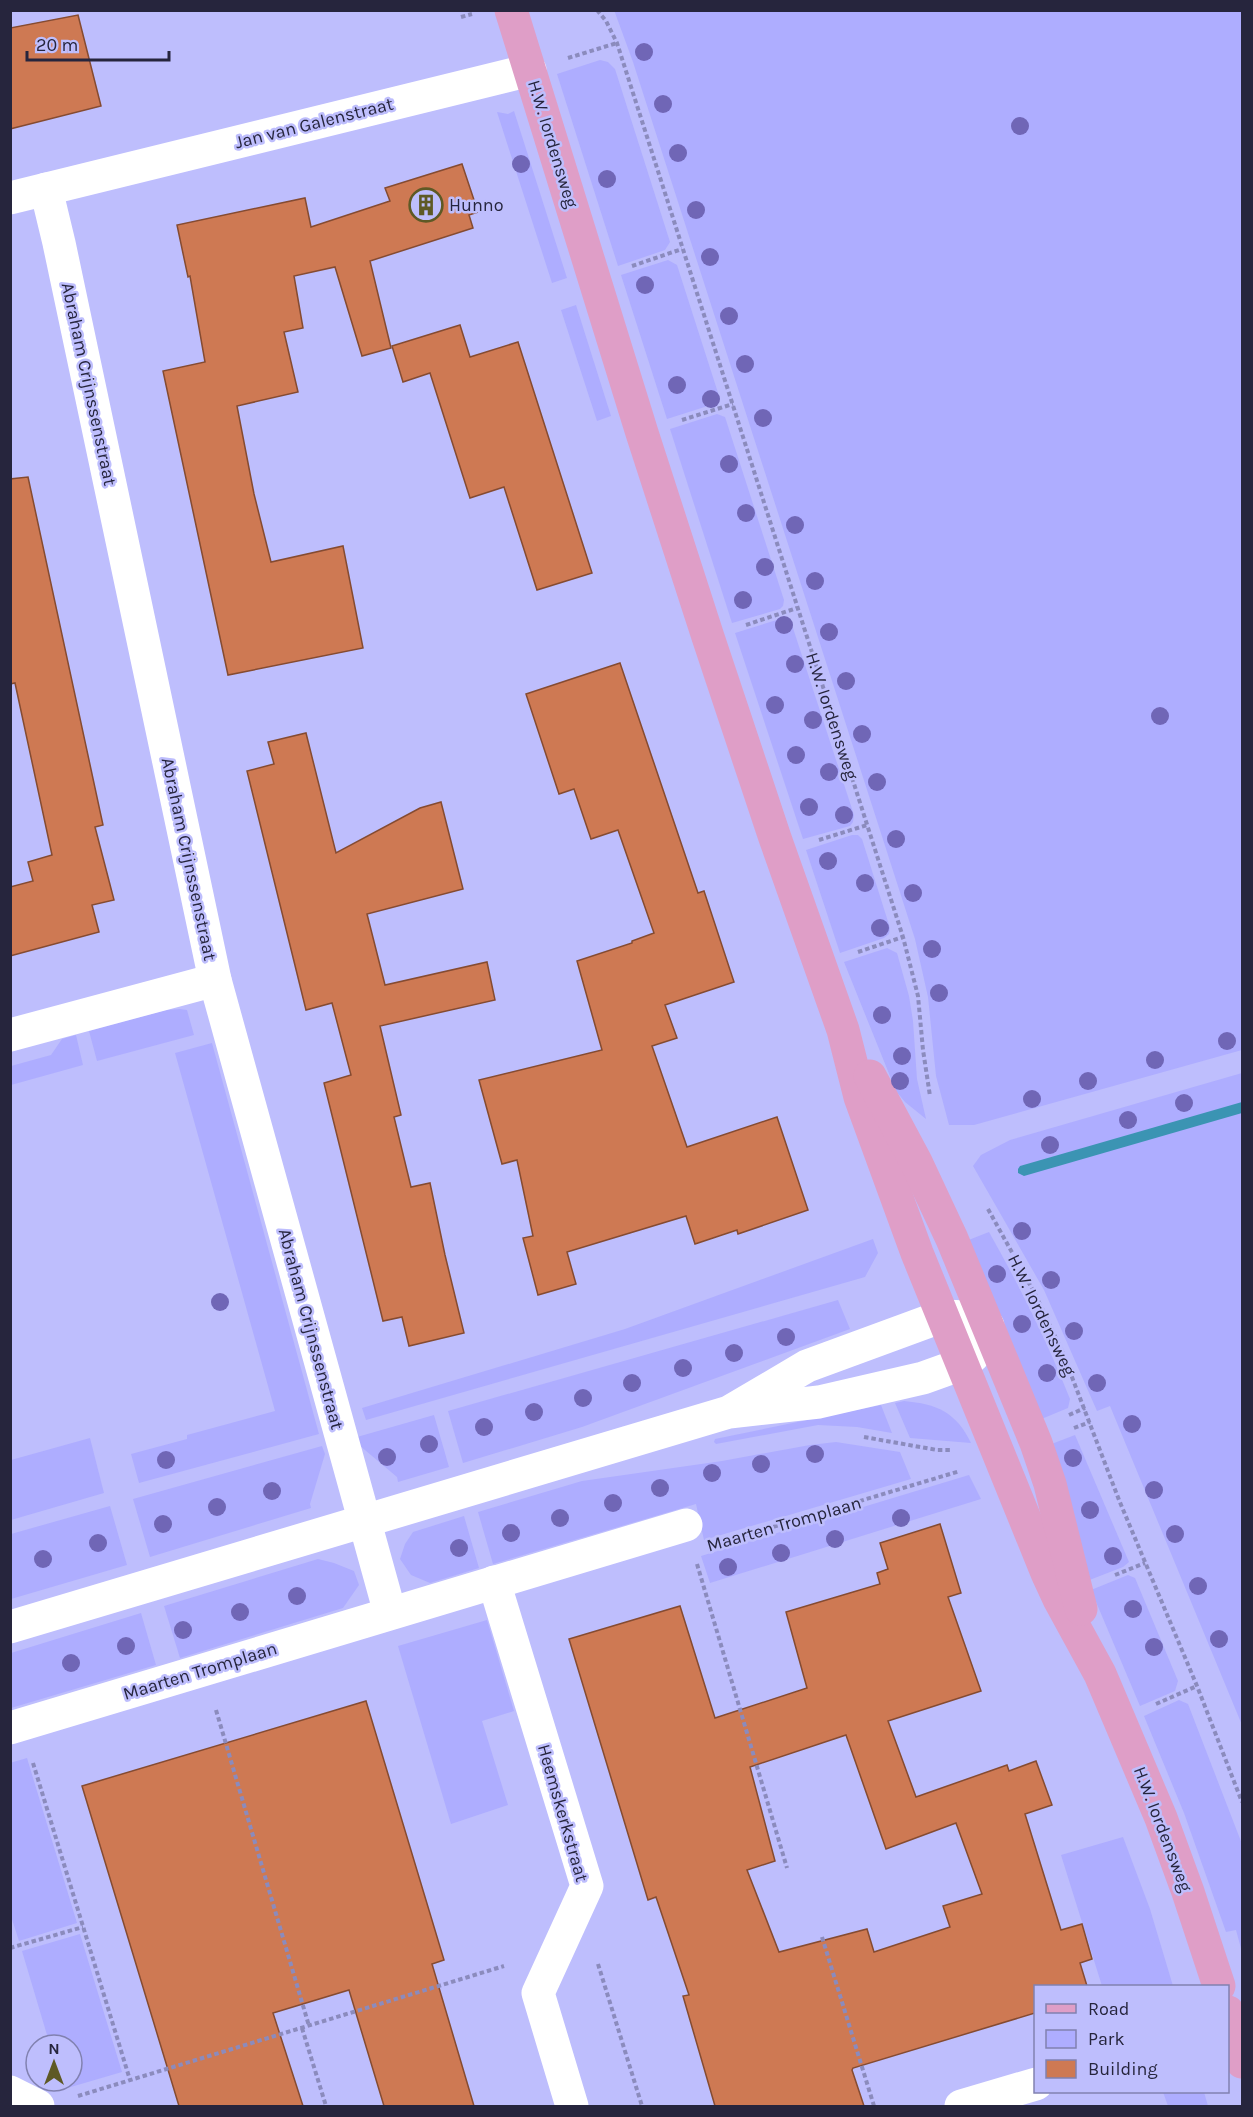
<svg xmlns="http://www.w3.org/2000/svg" width="1253" height="2117" viewBox="0 0 1253 2117" font-family="Karla,sans-serif">
	<style>
		.green { fill: #aeadff }
		.water { fill: #3b94b3 }
		.building { fill: #ce7953; stroke: #854b31; stroke-width: 1.5; fill-rule: evenodd }
		.lines { fill: none; stroke-linecap: round; stroke-linejoin: round }
		.path { stroke: #8b8bbd; stroke-width: 4; stroke-dasharray: 4.5 3; stroke-linecap: butt }
		.minor { stroke: #fff; stroke-width: 33 }
		.major { stroke: #df9ec7; stroke-width: 33 }
		.tree { fill: #7066b6 }
		.labels { text-anchor: middle; dominant-baseline: central; stroke-width: 5; stroke-linejoin: round; paint-order: stroke }
		.street-label { font-size: 18px; fill: #26253d; stroke: #bebefd }
		.poi-label { font-size: 18px; fill: #26253d; stroke: #bebefd; text-anchor: start }
	</style>
	<rect width="100%" height="100%" fill="#bebefd"/>
	<g class="green">
		<path d="M614 10 1242 11V1050L974 1125H949L936 1076 928 997 915 939 633 62Z"/>
		<path d="M600 60 608 62 615 69 670 242 665 250 618 266 557 74Z"/>
		<path d="M514 111 567 278 552 283 497 112 508 114Z"/>
		<path d="M668 260 677 265 719 396 714 404 667 419 621 275Z"/>
		<path d="M576 305 611 416 597 421 561 310Z"/>
		<path d="M717 414 725 417 784 600 783 606 780 609 732 623 670 429Z"/>
		<path d="M783 618 791 622 854 815 853 822 850 826 803 839 735 633Z"/>
		<path d="M852 835H858L862 839 890 928 889 934 884 938 840 953 806 850Z"/>
		<path d="M887 948 897 953 909 996 913 1021 917 1079 926 1119 905 1102 896 1091 844 962Z"/>
		<path d="M180 1009 187 1010 194 1035 97 1061 89 1031 166 1010Z"/>
		<path d="M76 1035 83 1065 11 1085V1066L51 1055 62 1039Z"/>
		<path d="M212 1043 319 1434 139 1483 131 1454 187 1439V1435L275 1411 175 1053Z"/>
		<path d="M1242 1073V1725L1110 1406 1097 1411 1044 1290 973 1166 981 1155 1010 1140Z"/>
		<path d="M989 1232C1020 1287 1047 1341 1070 1399L1068 1408 1039 1420 966 1241Z"/>
		<path d="M873 1239 878 1253 865 1277 366 1420 362 1408 625 1329Z"/>
		<path d="M838 1300 850 1329 582 1427 463 1463 448 1411Z"/>
		<path d="M904 1401C937 1404 956 1412 971 1443L910 1438 895 1403Z"/>
		<path d="M881 1405 892 1433 857 1427 818 1425 716 1444 714 1442 715 1439Z"/>
		<path d="M434 1415 449 1467 398 1482 397 1477 359 1445 357 1437Z"/>
		<path d="M1075 1435 1129 1562 1123 1567 1087 1581 1049 1445Z"/>
		<path d="M90 1438 104 1493 11 1520V1460Z"/>
		<path d="M836 1442 900 1452 911 1479 704 1540 696 1504 493 1564 478 1512 582 1481 722 1461 810 1445Z"/>
		<path d="M322 1446 325 1454 310 1504 311 1508 150 1557 133 1499Z"/>
		<path d="M969 1475 981 1499 710 1583 701 1556Z"/>
		<path d="M110 1506 127 1565 11 1599V1534Z"/>
		<path d="M464 1516 479 1568 430 1583 411 1575 400 1559 405 1544 413 1532Z"/>
		<path d="M318 1559 334 1563 354 1571 359 1585 343 1608 180 1658 164 1606Z"/>
		<path d="M1128 1575 1135 1578 1178 1681 1175 1691 1140 1706 1091 1590Z"/>
		<path d="M141 1613 156 1665 11 1708V1653Z"/>
		<path d="M487 1620 514 1711 482 1721 508 1805 451 1824 398 1646Z"/>
		<path d="M1179 1700 1188 1704 1242 1844V1952L1236 1930 1226 1932 1184 1813 1144 1716Z"/>
		<path d="M27 1758 77 1923 19 1941 10 1913V1763Z"/>
		<path d="M1123 1837 1150 1909 1173 1986H1102L1061 1855Z"/>
		<path d="M80 1934 122 2072 64 2089 61 2081H72V2045H50L22 1951Z"/>
		<path d="M1163 2092H1204L1208 2106H1168Z"/>
	</g>
	<path class="water" d="M1242 1102V1113L1024 1176 1018 1173V1169L1020 1166Z"/>
	<g class="building">
		<path d="M78 15 101 106 10 129V28Z"/>
		<path d="M462 164 478 212 469 215 473 228 370 261 391 348 362 356 335 267 294 276 303 328 284 332 298 392 237 406 254 494 271 562 343 546 363 648 228 675 163 371 205 362 190 276 188 277 177 225 305 198 311 227 390 201 385 188Z"/>
		<path d="M460 325 470 357 518 342 592 573 537 590 504 487 470 498 430 373 403 382 392 346Z"/>
		<path d="M28 477 103 825 95 827 114 900 92 905 99 932 10 956V887L33 881 28 862 52 855 15 683 10 684V479Z"/>
		<path d="M620 663 698 893 704 891 734 982 665 1005 677 1038 652 1046 687 1147 777 1117 808 1210 738 1234 737 1230 695 1244 686 1216 567 1252 576 1284 538 1295 523 1238 533 1236 517 1160 502 1164 479 1080 602 1050 577 961 632 943V941L654 933 618 830 591 839 574 789 559 794 526 694Z"/>
		<path d="M306 733 336 853 420 808 441 802 463 889 367 914 385 985 487 962 495 1000 380 1026 401 1115 394 1117 411 1187 430 1183 445 1255 464 1333 409 1346 402 1317 383 1321 324 1083 351 1075 332 1003 306 1010 247 771 274 764 268 742Z"/>
		<path d="M940 1524 961 1593 948 1597 981 1691 888 1721 916 1797 1007 1765 1009 1771 1036 1761 1052 1805 1025 1814 1061 1930 1082 1924 1092 1959 1080 1963 1087 1986H1035V2013L853 2068 852 2070 864 2106H715L683 1996 689 1995 656 1897 648 1900 569 1639 680 1606 715 1718 807 1688 786 1612 880 1584 877 1573 888 1569 880 1543ZM846 1735 886 1849 956 1823 982 1894 943 1906 950 1927 874 1952 867 1929 779 1952 747 1870 775 1861 750 1767Z"/>
		<path d="M366 1701 444 1960 432 1964 474 2106H384L349 1990 273 2013 303 2106H179L82 1786Z"/>
	</g>
	<g class="lines">
		<g class="path">
			<path d="M597 10 606 21 617 43 903 937 918 996 923 1050 930 1096"/>
			<path d="M461 17 472 14"/>
			<path d="M568 58 617 43"/>
			<path d="M632 266 682 249"/>
			<path d="M682 420 733 404"/>
			<path d="M746 625 797 608"/>
			<path d="M819 840 867 825"/>
			<path d="M858 952 903 937"/>
			<path d="M988 1209 1035 1294 1062 1351 1119 1500 1197 1686 1242 1802"/>
			<path d="M1069 1415 1085 1408"/>
			<path d="M1074 1428 1090 1422"/>
			<path d="M864 1437 937 1450H951"/>
			<path d="M723 1542 960 1471"/>
			<path d="M697 1564 787 1868"/>
			<path d="M1115 1575 1145 1563"/>
			<path d="M1156 1704 1197 1686"/>
			<path d="M216 1710 309 2026"/>
			<path d="M33 1763 130 2080"/>
			<path d="M822 1937 874 2106"/>
			<path d="M10 1948 83 1927"/>
			<path d="M598 1964 642 2106"/>
			<path d="M302 2028 326 2106"/>
			<path d="M78 2096 504 1966"/>
		</g>
		<g class="minor">
			<path d="M46 189 59 243 215 980 390 1613"/>
			<path d="M10 198 530 70"/>
			<path d="M10 1035 215 980"/>
			<path d="M494 1582 587 1886 538 1993 572 2106"/>
			<path d="M10 1627 729 1412 819 1402 923 1378 962 1364 973 1356 985 1337 988 1326 967 1317 943 1316 807 1366 729 1412"/>
			<path d="M10 1728 686 1525"/>
			<path d="M10 2092 38 2106"/>
			<path d="M961 2106 1036 2084"/>
		</g>
		<g class="major">
			<path d="M511 10 642 433 708 637 775 838 843 1030 860 1097 917 1253 1047 1573 1059 1599 1100 1674 1161 1818 1188 1892 1219 1986"/>
			<path d="M870 1076 916 1162 952 1239 1036 1443 1050 1484 1081 1609"/>
			<path d="M1228 2012 1242 2062"/>
		</g>
	</g>
	<g class="tree">
		<circle cx="644" cy="52" r="9"/>
		<circle cx="663" cy="104" r="9"/>
		<circle cx="1020" cy="126" r="9"/>
		<circle cx="678" cy="153" r="9"/>
		<circle cx="521" cy="164" r="9"/>
		<circle cx="607" cy="179" r="9"/>
		<circle cx="696" cy="210" r="9"/>
		<circle cx="710" cy="257" r="9"/>
		<circle cx="645" cy="285" r="9"/>
		<circle cx="729" cy="316" r="9"/>
		<circle cx="745" cy="364" r="9"/>
		<circle cx="677" cy="385" r="9"/>
		<circle cx="711" cy="399" r="9"/>
		<circle cx="763" cy="418" r="9"/>
		<circle cx="729" cy="464" r="9"/>
		<circle cx="746" cy="513" r="9"/>
		<circle cx="795" cy="525" r="9"/>
		<circle cx="765" cy="567" r="9"/>
		<circle cx="815" cy="581" r="9"/>
		<circle cx="743" cy="600" r="9"/>
		<circle cx="784" cy="625" r="9"/>
		<circle cx="829" cy="632" r="9"/>
		<circle cx="795" cy="664" r="9"/>
		<circle cx="846" cy="681" r="9"/>
		<circle cx="775" cy="705" r="9"/>
		<circle cx="1160" cy="716" r="9"/>
		<circle cx="813" cy="720" r="9"/>
		<circle cx="862" cy="734" r="9"/>
		<circle cx="796" cy="755" r="9"/>
		<circle cx="829" cy="772" r="9"/>
		<circle cx="877" cy="782" r="9"/>
		<circle cx="809" cy="807" r="9"/>
		<circle cx="844" cy="815" r="9"/>
		<circle cx="896" cy="839" r="9"/>
		<circle cx="828" cy="861" r="9"/>
		<circle cx="865" cy="883" r="9"/>
		<circle cx="913" cy="893" r="9"/>
		<circle cx="880" cy="928" r="9"/>
		<circle cx="932" cy="949" r="9"/>
		<circle cx="939" cy="993" r="9"/>
		<circle cx="882" cy="1015" r="9"/>
		<circle cx="1227" cy="1041" r="9"/>
		<circle cx="902" cy="1056" r="9"/>
		<circle cx="1155" cy="1060" r="9"/>
		<circle cx="900" cy="1081" r="9"/>
		<circle cx="1088" cy="1081" r="9"/>
		<circle cx="1032" cy="1099" r="9"/>
		<circle cx="1184" cy="1103" r="9"/>
		<circle cx="1128" cy="1120" r="9"/>
		<circle cx="1050" cy="1145" r="9"/>
		<circle cx="1022" cy="1231" r="9"/>
		<circle cx="997" cy="1274" r="9"/>
		<circle cx="1051" cy="1280" r="9"/>
		<circle cx="220" cy="1302" r="9"/>
		<circle cx="1022" cy="1324" r="9"/>
		<circle cx="1074" cy="1331" r="9"/>
		<circle cx="786" cy="1337" r="9"/>
		<circle cx="734" cy="1353" r="9"/>
		<circle cx="683" cy="1368" r="9"/>
		<circle cx="1047" cy="1373" r="9"/>
		<circle cx="632" cy="1383" r="9"/>
		<circle cx="1097" cy="1383" r="9"/>
		<circle cx="583" cy="1398" r="9"/>
		<circle cx="534" cy="1412" r="9"/>
		<circle cx="1132" cy="1424" r="9"/>
		<circle cx="484" cy="1427" r="9"/>
		<circle cx="429" cy="1444" r="9"/>
		<circle cx="815" cy="1454" r="9"/>
		<circle cx="387" cy="1457" r="9"/>
		<circle cx="1073" cy="1458" r="9"/>
		<circle cx="166" cy="1460" r="9"/>
		<circle cx="761" cy="1464" r="9"/>
		<circle cx="712" cy="1473" r="9"/>
		<circle cx="660" cy="1488" r="9"/>
		<circle cx="1154" cy="1490" r="9"/>
		<circle cx="272" cy="1491" r="9"/>
		<circle cx="613" cy="1503" r="9"/>
		<circle cx="217" cy="1507" r="9"/>
		<circle cx="1090" cy="1510" r="9"/>
		<circle cx="560" cy="1518" r="9"/>
		<circle cx="901" cy="1518" r="9"/>
		<circle cx="163" cy="1524" r="9"/>
		<circle cx="511" cy="1533" r="9"/>
		<circle cx="1175" cy="1534" r="9"/>
		<circle cx="835" cy="1539" r="9"/>
		<circle cx="98" cy="1543" r="9"/>
		<circle cx="459" cy="1548" r="9"/>
		<circle cx="781" cy="1553" r="9"/>
		<circle cx="1113" cy="1556" r="9"/>
		<circle cx="43" cy="1559" r="9"/>
		<circle cx="728" cy="1567" r="9"/>
		<circle cx="1198" cy="1586" r="9"/>
		<circle cx="297" cy="1596" r="9"/>
		<circle cx="1133" cy="1609" r="9"/>
		<circle cx="240" cy="1612" r="9"/>
		<circle cx="183" cy="1630" r="9"/>
		<circle cx="1219" cy="1639" r="9"/>
		<circle cx="126" cy="1646" r="9"/>
		<circle cx="1154" cy="1647" r="9"/>
		<circle cx="71" cy="1663" r="9"/>
	</g>
	<defs>
		<symbol id="building-ring" viewBox="-11 -11 22 22"><circle r="9.5" fill="#bebefd" stroke="#5e5925" stroke-width="1.5"/><path d="M-4-6H4V6H1V3H-1V6H-4ZM-2.5-4.3h1.7v1.8h-1.7ZM.8-4.3h1.7v1.8H.8ZM-2.5-1h1.7V.8h-1.7ZM.8-1h1.7V.8H.8Z" fill="#5e5925"/></symbol>
	</defs>
	<g fill-rule="evenodd">
		<use href="#building-ring" x="407" y="186" width="38" height="38"/>
	</g>
	<g class="labels">
		<g class="street-label">
			<text transform="translate(314 123) rotate(-14)">Jan van Galenstraat</text>
			<text transform="translate(553 144) rotate(73)">H.W. Iordensweg</text>
			<text transform="translate(89 384) rotate(78)">Abraham Crijnssenstraat</text>
			<text transform="translate(832 716) rotate(72)">H.W. Iordensweg</text>
			<text transform="translate(189 859) rotate(78)">Abraham Crijnssenstraat</text>
			<text transform="translate(1042 1315) rotate(64)">H.W. Iordensweg</text>
			<text transform="translate(311 1329) rotate(75)">Abraham Crijnssenstraat</text>
			<text transform="translate(784 1524) rotate(-16)">Maarten Tromplaan</text>
			<text transform="translate(200 1671) rotate(-17)">Maarten Tromplaan</text>
			<text transform="translate(563 1813) rotate(74)">Heemskerkstraat</text>
			<text transform="translate(1163 1829) rotate(69)">H.W. Iordensweg</text>
		</g>
		<g class="poi-label">
			<text x="449" y="205">Hunno</text>
		</g>
	</g>
	<rect width="1253" height="2117" fill="none" stroke="#26253d" stroke-width="24"/>
	<rect x="1034" y="1985" width="195" height="108" fill="#bebefd" stroke="#8181b0" stroke-width="1.5"/>
	<rect x="1046" y="2004" width="30" height="9" fill="#df9ec7" stroke="#8181b0" stroke-width="1.5"/>
	<text x="1088" y="2015" font-size="18" fill="#26253d">Road</text>
	<rect x="1046" y="2030" width="30" height="18" fill="#aeadff" stroke="#8181b0" stroke-width="1.5"/>
	<text x="1088" y="2045" font-size="18" fill="#26253d">Park</text>
	<rect x="1046" y="2060" width="30" height="18" fill="#ce7953" stroke="#8181b0" stroke-width="1.5"/>
	<text x="1088" y="2075" font-size="18" fill="#26253d">Building</text>
	<g transform="translate(54 2063)"><circle r="28" fill="#bebefd" stroke="#8181b0" stroke-width="1.5"/>
	<path d="M0-4.5L10 22L0 15L-10 22Z" fill="#5e5925"/>
	<text y="-9" font-size="16" font-weight="bold" text-anchor="middle" fill="#26253d">N</text>
	</g>
	<path d="M27 51v9h142v-9" fill="none" stroke="#26253d" stroke-width="3"/>
	<text x="36" y="51" font-size="18" fill="#26253d" stroke="#bebefd" stroke-width="4.5" paint-order="stroke">20 m</text>
</svg>
